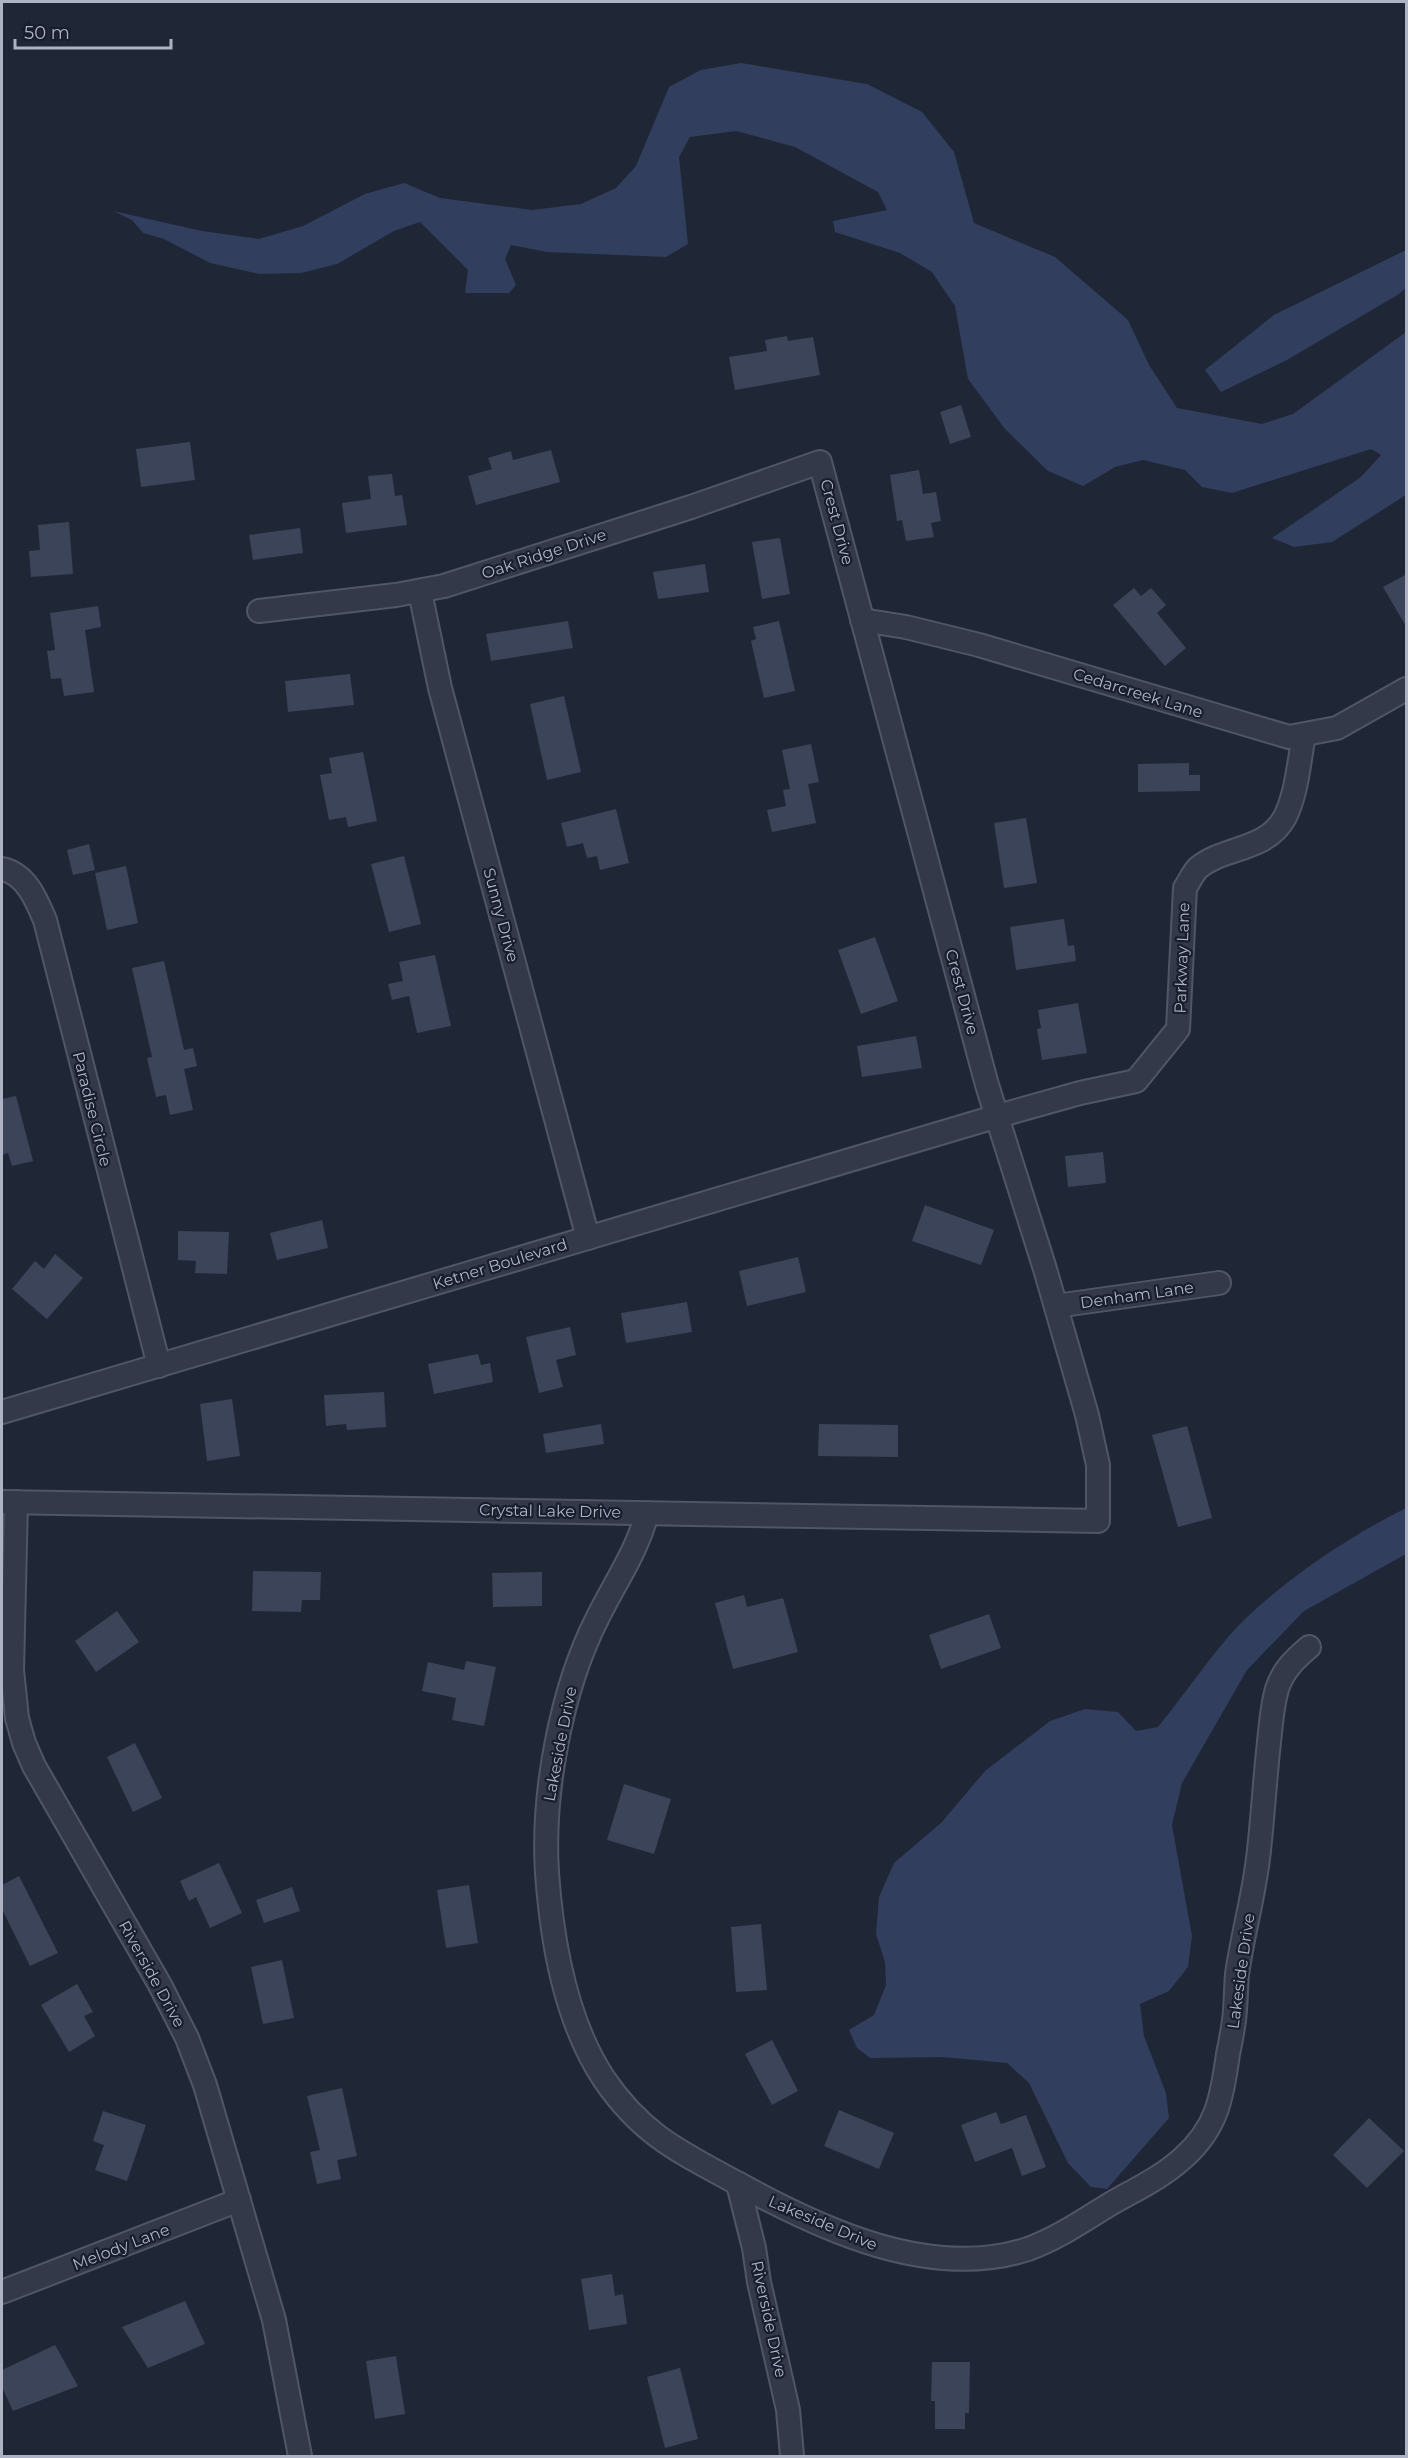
<svg xmlns="http://www.w3.org/2000/svg" width="1408" height="2458" viewBox="0 0 1408 2458" font-family="Montserrat,sans-serif">
	<style>
		.water { fill: #313e5d }
		.building { fill: #3b4458 }
		.lines { fill: none; stroke-linecap: round; stroke-linejoin: round }
		.minor-casing { stroke: #505666; stroke-width: 26 }
		.minor { stroke: #333948; stroke-width: 22 }
		.labels { text-anchor: middle; dominant-baseline: central; stroke-width: 4.5; stroke-linejoin: round; paint-order: stroke }
		.street-label { font-size: 16px; fill: #adb3c5; stroke: #191e2c }
	</style>
	<rect width="100%" height="100%" fill="#1f2737"/>
	<g class="water">
		<path d="M741 63 867 84 922 112 954 152 974 223 1055 257 1128 320 1149 365 1177 408 1262 424 1293 414 1406 332V495L1332 542 1294 547 1272 538 1361 477 1381 455 1371 449 1232 493 1202 487 1185 470 1143 460 1115 467 1083 486 1048 471 1005 429 968 379 955 306 932 272 900 253 835 232 833 221 887 210 878 192 795 147 736 131 690 137 679 157 688 244 666 257 547 252 511 245 505 259 516 285 509 293H465L468 270 420 222 394 231 337 264 301 273 259 274 210 263 164 239 143 233 132 220 113 211 202 231 259 239 303 226 365 194 404 183 440 198 532 210 581 204 616 188 636 166 669 87 701 70Z"/>
		<path d="M1406 250V288L1399 294 1287 360 1221 392 1205 370 1274 315Z"/>
		<path d="M1406 1508V1554L1304 1611 1247 1670 1182 1783 1172 1825 1192 1936 1188 1967 1169 1991 1140 2004 1144 2036 1166 2093 1169 2118 1107 2189 1091 2187 1068 2163 1029 2083 1007 2063 943 2057 870 2058 857 2048 849 2030 874 2015 886 1985 885 1962 876 1934 879 1897 894 1863 941 1823 985 1771 1050 1721 1085 1709 1118 1712 1136 1731 1158 1727C1184 1695 1211 1655 1238 1626 1285 1579 1348 1537 1406 1508Z"/>
	</g>
	<g class="building">
		<path d="M787 336 788 341 813 337 820 375 735 390 729 357 767 351 765 340Z"/>
		<path d="M961 405 971 437 950 444 940 412Z"/>
		<path d="M190 442 195 480 141 487 136 449Z"/>
		<path d="M551 450 560 482 476 505 468 476 492 469 488 458 511 451 513 460Z"/>
		<path d="M919 470 923 494 936 492 941 521 931 523 934 537 906 541 902 520 897 521 890 475Z"/>
		<path d="M392 474 395 496 402 495 407 525 346 533 342 503 371 499 368 476Z"/>
		<path d="M69 522 73 574 31 577 29 551 40 550 38 525Z"/>
		<path d="M300 528 303 553 253 560 249 535Z"/>
		<path d="M780 538 790 594 762 599 752 542Z"/>
		<path d="M705 564 709 592 658 599 653 572Z"/>
		<path d="M1407 574V628L1383 587Z"/>
		<path d="M1134 588 1141 596 1151 588 1166 605 1157 613 1186 648 1165 666 1113 605Z"/>
		<path d="M98 606 101 627 85 630 94 692 64 696 61 678 51 679 47 651 55 650 50 613Z"/>
		<path d="M568 621 573 648 491 661 486 634Z"/>
		<path d="M779 621 795 691 764 698 751 641 756 639 753 627Z"/>
		<path d="M350 674 354 705 288 712 285 681Z"/>
		<path d="M564 696 581 772 547 780 530 704Z"/>
		<path d="M811 744 819 782 808 784 816 823 772 832 767 810 786 806 783 790 790 789 782 750Z"/>
		<path d="M363 752 377 821 348 827 346 817 329 820 320 775 332 773 329 758Z"/>
		<path d="M1189 763V775H1200V791L1138 792V764Z"/>
		<path d="M616 809 629 863 600 870 597 856 587 858 583 843 567 847 561 823Z"/>
		<path d="M1026 818 1037 883 1004 888 994 823Z"/>
		<path d="M89 844 95 870 73 875 67 850Z"/>
		<path d="M404 856 421 924 389 932 371 864Z"/>
		<path d="M126 866 138 923 107 930 95 873Z"/>
		<path d="M1064 919 1068 946 1074 945 1076 961 1016 970 1010 927Z"/>
		<path d="M875 937 898 1001 861 1014 838 950Z"/>
		<path d="M435 955 451 1026 417 1033 409 996 392 1000 388 984 403 981 399 962Z"/>
		<path d="M164 961 184 1050 193 1048 197 1066 184 1069 193 1110 170 1115 166 1095 156 1097 147 1058 152 1057 132 968Z"/>
		<path d="M1078 1003 1087 1053 1042 1060 1037 1029 1041 1028 1038 1010Z"/>
		<path d="M916 1036 922 1068 862 1077 857 1046Z"/>
		<path d="M16 1096 33 1161 12 1166 8 1153 2 1155V1099Z"/>
		<path d="M1103 1152 1106 1183 1068 1187 1065 1156Z"/>
		<path d="M925 1205 994 1230 981 1265 912 1241Z"/>
		<path d="M322 1220 328 1248 277 1260 270 1233Z"/>
		<path d="M178 1231 229 1232 227 1274 195 1273 196 1261 178 1260Z"/>
		<path d="M55 1254 83 1278 47 1319 12 1289 35 1261 44 1269Z"/>
		<path d="M798 1257 806 1292 747 1306 739 1271Z"/>
		<path d="M687 1302 692 1332 626 1343 621 1313Z"/>
		<path d="M570 1327 576 1355 556 1360 563 1387 539 1393 526 1337Z"/>
		<path d="M478 1354 481 1365 490 1363 493 1382 434 1394 428 1364Z"/>
		<path d="M384 1392 386 1427 347 1430 346 1424 326 1426 324 1395Z"/>
		<path d="M232 1399 240 1456 207 1461 200 1404Z"/>
		<path d="M601 1424 604 1444 546 1453 543 1434Z"/>
		<path d="M819 1424 898 1425V1457L818 1456Z"/>
		<path d="M1187 1426 1212 1518 1178 1527 1152 1435Z"/>
		<path d="M253 1571 321 1572 320 1600H302L301 1612 252 1611Z"/>
		<path d="M542 1572V1606L493 1607 492 1573Z"/>
		<path d="M744 1595 747 1607 783 1598 798 1652 733 1669 715 1603Z"/>
		<path d="M117 1611 139 1642 96 1672 75 1641Z"/>
		<path d="M989 1614 1001 1648 941 1669 929 1635Z"/>
		<path d="M466 1661 496 1667 484 1726 452 1720 456 1698 422 1691 428 1662 464 1670Z"/>
		<path d="M135 1743 162 1798 133 1812 107 1757Z"/>
		<path d="M624 1784 671 1799 654 1854 607 1840Z"/>
		<path d="M219 1863 242 1913 210 1928 196 1897 189 1901 180 1881Z"/>
		<path d="M19 1876 58 1953 30 1966 2 1909V1885Z"/>
		<path d="M469 1885 478 1943 446 1948 437 1890Z"/>
		<path d="M292 1887 300 1911 264 1923 256 1900Z"/>
		<path d="M761 1924 767 1990 736 1992 731 1927Z"/>
		<path d="M282 1960 294 2018 263 2024 251 1967Z"/>
		<path d="M77 1984 93 2012 84 2016 95 2036 69 2052 41 2005Z"/>
		<path d="M772 2040 798 2091 772 2105 745 2054Z"/>
		<path d="M342 2088 357 2156 337 2160 341 2179 317 2184 310 2152 320 2150 307 2096Z"/>
		<path d="M839 2110 894 2133 879 2169 824 2146Z"/>
		<path d="M103 2111 146 2125 127 2181 95 2170 104 2145 93 2141Z"/>
		<path d="M996 2112 1001 2124 1026 2115 1046 2167 1022 2176 1012 2148 975 2162 961 2125Z"/>
		<path d="M1369 2118 1404 2151 1367 2188 1333 2155Z"/>
		<path d="M612 2274 615 2296 623 2294 627 2324 589 2330 581 2279Z"/>
		<path d="M185 2301 205 2344 148 2368 122 2327Z"/>
		<path d="M55 2345 78 2386 13 2411 2 2387V2370Z"/>
		<path d="M396 2356 405 2414 375 2419 366 2361Z"/>
		<path d="M932 2362H970L969 2413H965V2429H935V2401H931Z"/>
		<path d="M680 2368 698 2439 665 2448 647 2377Z"/>
	</g>
	<g class="lines">
		<defs>
			<g id="minor">
				<path d="M420 592 440 688 588 1238"/>
				<path d="M862 620 906 627 979 645 1289 737 1337 728 1406 689"/>
				<path d="M2 869C26 874 36 899 45 920L159 1366"/>
				<path d="M1056 1306 1219 1283"/>
				<path d="M2 1412 998 1116 1080 1093 1136 1081 1178 1029 1185 888C1189 882 1193 873 1198 868 1224 846 1266 852 1285 817 1297 793 1299 761 1304 735"/>
				<path d="M2 1502 1098 1521V1465L1087 1415 1045 1269 987 1085 820 462 691 507 444 586 396 595 259 611"/>
				<path d="M16 1502 12 1670 17 1718 24 1743 34 1766 160 1985 187 2038 205 2085 274 2320 300 2456"/>
				<path d="M647 1513C637 1552 614 1584 597 1619 561 1690 542 1793 547 1873 552 1942 565 2020 604 2079 642 2135 680 2152 737 2183 820 2229 931 2281 1028 2249 1056 2239 1081 2222 1107 2206 1132 2191 1160 2179 1183 2158 1217 2128 1222 2098 1228 2054 1231 2040 1234 2025 1235 2010 1236 1998 1236 1986 1237 1974 1243 1932 1255 1892 1259 1850 1263 1814 1265 1778 1269 1742 1271 1724 1272 1706 1277 1689 1283 1670 1295 1659 1309 1647"/>
				<path d="M738 2184 754 2248 759 2282 788 2410 792 2456"/>
				<path d="M2 2292 239 2200"/>
			</g>
		</defs>
		<use href="#minor" class="minor-casing"/>
		<use href="#minor" class="minor"/>
	</g>
	<g class="labels">
		<g class="street-label">
			<text transform="translate(837 522) rotate(75)">Crest Drive</text>
			<text transform="translate(544 554) rotate(-18)">Oak Ridge Drive</text>
			<text transform="translate(1138 693) rotate(17)">Cedarcreek Lane</text>
			<text transform="translate(501 915) rotate(75)">Sunny Drive</text>
			<text transform="translate(1182 958) rotate(-88)">Parkway Lane</text>
			<text transform="translate(962 992) rotate(75)">Crest Drive</text>
			<text transform="translate(92 1109) rotate(76)">Paradise Circle</text>
			<text transform="translate(500 1264) rotate(-17)">Ketner Boulevard</text>
			<text transform="translate(1137 1295) rotate(-8)">Denham Lane</text>
			<text transform="translate(550 1511) rotate(1)">Crystal Lake Drive</text>
			<text transform="translate(560 1744) rotate(-79)">Lakeside Drive</text>
			<text transform="translate(1241 1971) rotate(-82)">Lakeside Drive</text>
			<text transform="translate(152 1974) rotate(61)">Riverside Drive</text>
			<text transform="translate(823 2223) rotate(23)">Lakeside Drive</text>
			<text transform="translate(121 2247) rotate(-21)">Melody Lane</text>
			<text transform="translate(769 2319) rotate(78)">Riverside Drive</text>
		</g>
	</g>
	<rect width="1408" height="2458" fill="none" stroke="#adb3c5" stroke-width="6"/>
	<path d="M15 39v9h156v-9" fill="none" stroke="#adb3c5" stroke-width="3"/>
	<text x="24" y="39" font-size="18" fill="#adb3c5" stroke="#191e2c" stroke-width="4.5" paint-order="stroke">50 m</text>
</svg>
